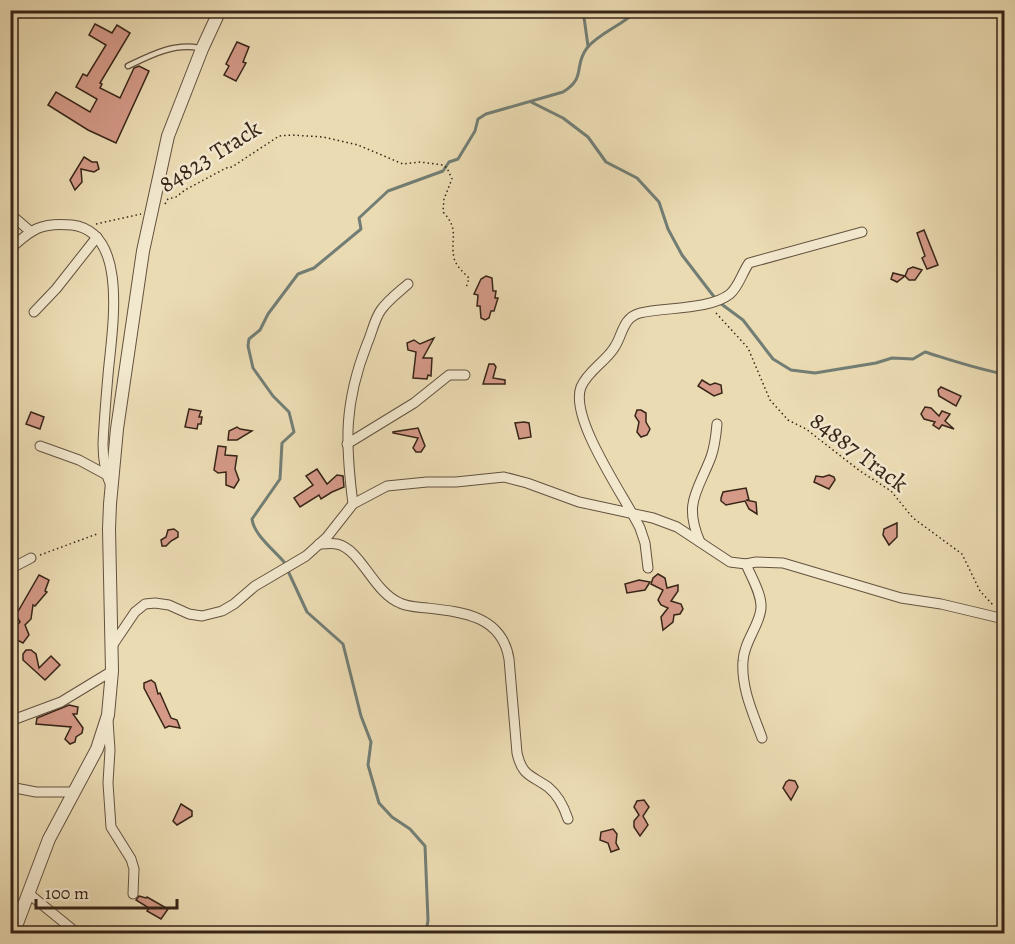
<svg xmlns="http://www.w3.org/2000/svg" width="1015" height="944" viewBox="0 0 1015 944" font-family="Alegreya,serif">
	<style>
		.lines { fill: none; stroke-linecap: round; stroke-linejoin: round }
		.stream { stroke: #727e75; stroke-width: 3 }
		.building { fill: #d49987; stroke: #372518; stroke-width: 1.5 }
		.service-casing { stroke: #64523f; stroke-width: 7 }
		.minor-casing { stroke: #64523f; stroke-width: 11 }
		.tertiary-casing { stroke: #64523f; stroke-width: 14 }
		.path { stroke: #372518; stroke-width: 1.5; stroke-dasharray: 1.5 3; stroke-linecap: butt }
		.service { stroke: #f2e8ce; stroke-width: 4.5 }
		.minor { stroke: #f2e8ce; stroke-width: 9 }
		.tertiary { stroke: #f2e8ce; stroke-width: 12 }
		.labels { text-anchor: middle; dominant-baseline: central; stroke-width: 5; stroke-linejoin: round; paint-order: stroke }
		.street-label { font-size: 24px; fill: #372518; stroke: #f2e8ce }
	</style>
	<rect width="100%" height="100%" fill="#ebdbb3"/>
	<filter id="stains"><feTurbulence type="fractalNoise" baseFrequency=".00333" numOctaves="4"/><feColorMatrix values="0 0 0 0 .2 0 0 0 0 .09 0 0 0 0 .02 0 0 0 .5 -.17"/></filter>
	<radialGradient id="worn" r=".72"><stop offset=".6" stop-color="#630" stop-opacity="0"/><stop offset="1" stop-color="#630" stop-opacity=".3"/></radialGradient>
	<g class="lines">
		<g class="stream">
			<path d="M583 10 588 46"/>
			<path d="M531 102 563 118 588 137 606 162 637 178 659 202 668 229 682 255 715 298"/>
			<path d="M720 303 743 320 773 359 791 370 815 373 876 363 892 358 913 359 925 352C951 360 977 369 1004 374"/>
			<path d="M284 562C274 550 254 535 252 519L280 479 282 443 294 432 289 412 273 396 253 368 248 346 249 339 260 330 268 314 298 274 314 268 361 229 359 218 388 191 443 171 449 162 458 159 475 131 478 119 486 114 563 92C587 77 573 66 587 48 600 32 624 25 637 10"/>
			<path d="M288 571 307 612 343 644 361 716 371 742 368 765 379 803 392 817 410 829 425 846 428 920 426 934"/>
		</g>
	</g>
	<g class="building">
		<path d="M95 24 112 33 117 25 130 33 100 83 102 84 100 88 120 98 134 68 139 66 149 71 116 143 88 130 48 105 56 92 90 112 97 99 76 87 83 74 87 76 106 45 89 35Z"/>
		<path d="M237 42 249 47 243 62 246 63 236 81 224 75 229 66 226 64Z"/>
		<path d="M84 157 92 162H97L99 169 94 172 81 169 82 182 75 190 70 180Z"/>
		<path d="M924 230 938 265 927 269 922 258 925 256 917 233Z"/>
		<path d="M913 267 922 270 915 280H909L905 276 897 282 891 279 893 273 905 276 908 269Z"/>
		<path d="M486 276 492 278 493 291H496L495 298H498L494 311H491L489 318 485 320 481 318 480 306H477L478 295 474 294 481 279Z"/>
		<path d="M434 338 423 358H432L431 376 428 375 427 379 413 378 416 352 408 350 407 343 414 340 420 344Z"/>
		<path d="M489 364H494L496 367 493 378 505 380V384H483Z"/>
		<path d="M702 380 710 385 715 383 721 385 722 393 714 396 698 386Z"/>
		<path d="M941 387 961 396 956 406 939 396 938 390Z"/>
		<path d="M925 407 931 408 939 416 942 411 950 414 945 421 954 429 942 425 939 429 933 425 935 422 924 419 921 414Z"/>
		<path d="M189 409 201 411 199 417H202L201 424H198L197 429 185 427Z"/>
		<path d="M637 410H641L646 413V422L650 429 647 435 641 437 637 432 639 422 635 416Z"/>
		<path d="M31 412 44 417 40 429 26 424Z"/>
		<path d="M524 422 529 423 531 437 519 439 515 423Z"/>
		<path d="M237 427 240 429 252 431 237 440H228L229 431Z"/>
		<path d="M418 428 425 446 421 452H416L413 448 418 438 393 433V432Z"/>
		<path d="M218 446 226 447 225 455 237 456 235 469 239 480 234 488 226 485V472L218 473 214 470Z"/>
		<path d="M317 469 327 484 337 475 343 476 344 487 332 492 321 499 319 495 300 507 294 498 313 485 306 476Z"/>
		<path d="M829 475 834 477 835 480 829 489 814 482 816 476 823 477Z"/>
		<path d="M746 488 749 500H746L756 502 757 514 749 509 745 501 726 505 721 501V498L723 492Z"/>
		<path d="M897 523V537L889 545 883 535 884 529Z"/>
		<path d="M174 529 178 532V537L171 541 166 546H162L161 540 166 537 168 530Z"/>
		<path d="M658 574 665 578 667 588 678 585V591L671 601 681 604 683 609 680 614 674 615 673 622 663 630 661 617 668 608 661 605 658 600 663 590 651 584 653 578Z"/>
		<path d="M39 575 49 580 45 591 47 592 35 606 33 605 31 619 25 625 29 635 23 643 17 640 13 636 14 629 20 622 16 615Z"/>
		<path d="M639 580 650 582 645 590 627 593 625 584Z"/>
		<path d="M26 650H31L36 654 39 668 51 656 60 665 45 680 23 660V654Z"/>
		<path d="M151 680 155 683 158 694 160 693 171 718 177 720 180 728 169 726 165 728 144 688V683Z"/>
		<path d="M69 705 78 707 77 714H73L83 728 82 733 76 737 75 742 70 744 65 739 71 727 36 724 37 718Z"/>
		<path d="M789 780 795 781 798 787 791 800 783 788 786 782Z"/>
		<path d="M644 800 649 807 643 816 648 825 640 836 634 827V821L639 815 634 807 637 801Z"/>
		<path d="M181 804 192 811V816L177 825 173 821Z"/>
		<path d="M613 829 617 834 616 843 619 849 611 852 608 843 600 840 601 832Z"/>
		<path d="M139 896 146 898 147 897 168 909 161 919 147 911 149 908 136 900Z"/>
	</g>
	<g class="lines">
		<defs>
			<path id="service" d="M128 66C151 55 174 43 199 48"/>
			<g id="minor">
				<path d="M10 214 30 231"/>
				<path d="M10 249C32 229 41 222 72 225 131 232 111 336 108 375 106 398 104 421 103 444 103 459 105 474 112 488"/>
				<path d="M34 312 56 289 97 237"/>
				<path d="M347 444 414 403 449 375H465"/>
				<path d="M40 446 79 460 105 474"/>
				<path d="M353 504C345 442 344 403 367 344 372 333 374 320 381 310 388 300 399 292 408 284"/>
				<path d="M700 542C683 503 698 491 711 457 715 446 716 435 717 424"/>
				<path d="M319 544C325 544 332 543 337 544 361 549 373 592 400 603 408 607 418 607 427 608 463 612 502 616 509 659L517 753C522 776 531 775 548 787 558 795 564 807 568 819"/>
				<path d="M746 564C751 577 762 594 761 608 760 625 744 641 743 661 741 688 753 713 762 738"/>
				<path d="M648 568 645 543 640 528C625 497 569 419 581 387 588 371 605 362 614 348 623 335 622 318 640 313 664 307 710 310 730 294 739 286 742 273 749 263L862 232"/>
				<path d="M10 569 31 558"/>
				<path d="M112 646 135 612 145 604 155 603 169 605 189 614 202 616 222 611 234 604 255 586 306 556 327 537 353 504 387 486 427 482H456L504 477 527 483 579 502 653 518 677 527 730 562 746 564 756 562 783 563 901 598 941 604 1004 619"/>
				<path d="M108 720 110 750 108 783 111 827 131 859 134 869 133 894"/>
				<path d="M10 721 61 702 112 671"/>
				<path d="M10 787 36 792H75"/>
				<path d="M28 893 78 934"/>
			</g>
			<path id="tertiary" d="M13 934 49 839 97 749 108 715 112 671 109 529 110 504 117 429 143 251 168 136 202 49 220 10"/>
		</defs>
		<use href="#service" class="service-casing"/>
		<use href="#minor" class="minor-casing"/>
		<use href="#tertiary" class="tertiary-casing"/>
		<g class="path">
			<path d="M165 204 168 199 176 197 185 190 226 168 232 167 279 136 292 135 323 137 358 145 403 164 420 162 443 165 447 168 452 179 444 199 443 212C460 230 450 238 454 258 456 266 463 272 469 278L466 288"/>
			<path d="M96 224 141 214"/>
			<path d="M716 313 748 348 770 400 788 420 806 429 860 471 891 491 913 518 962 554 980 591 994 606"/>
			<path d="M40 555 97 534"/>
		</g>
		<use href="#service" class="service"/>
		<use href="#minor" class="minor"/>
		<use href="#tertiary" class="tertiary"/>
	</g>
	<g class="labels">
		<g class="street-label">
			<text transform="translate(210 156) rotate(-32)">84823 Track</text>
			<text transform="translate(859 452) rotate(37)">84887 Track</text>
		</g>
	</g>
	<rect width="1015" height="944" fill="none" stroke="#ebdbb3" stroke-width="36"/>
	<rect x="12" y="12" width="991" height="920" fill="none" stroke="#372518" stroke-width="3"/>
	<rect x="18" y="18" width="979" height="908" fill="none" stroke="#372518" stroke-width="1.5"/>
	<path d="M36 899v9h141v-9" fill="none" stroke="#372518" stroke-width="3"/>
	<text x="45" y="899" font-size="18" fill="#372518" stroke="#f2e8ce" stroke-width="4.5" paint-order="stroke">100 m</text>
	<rect width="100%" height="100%" filter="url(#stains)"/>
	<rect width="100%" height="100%" fill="url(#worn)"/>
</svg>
